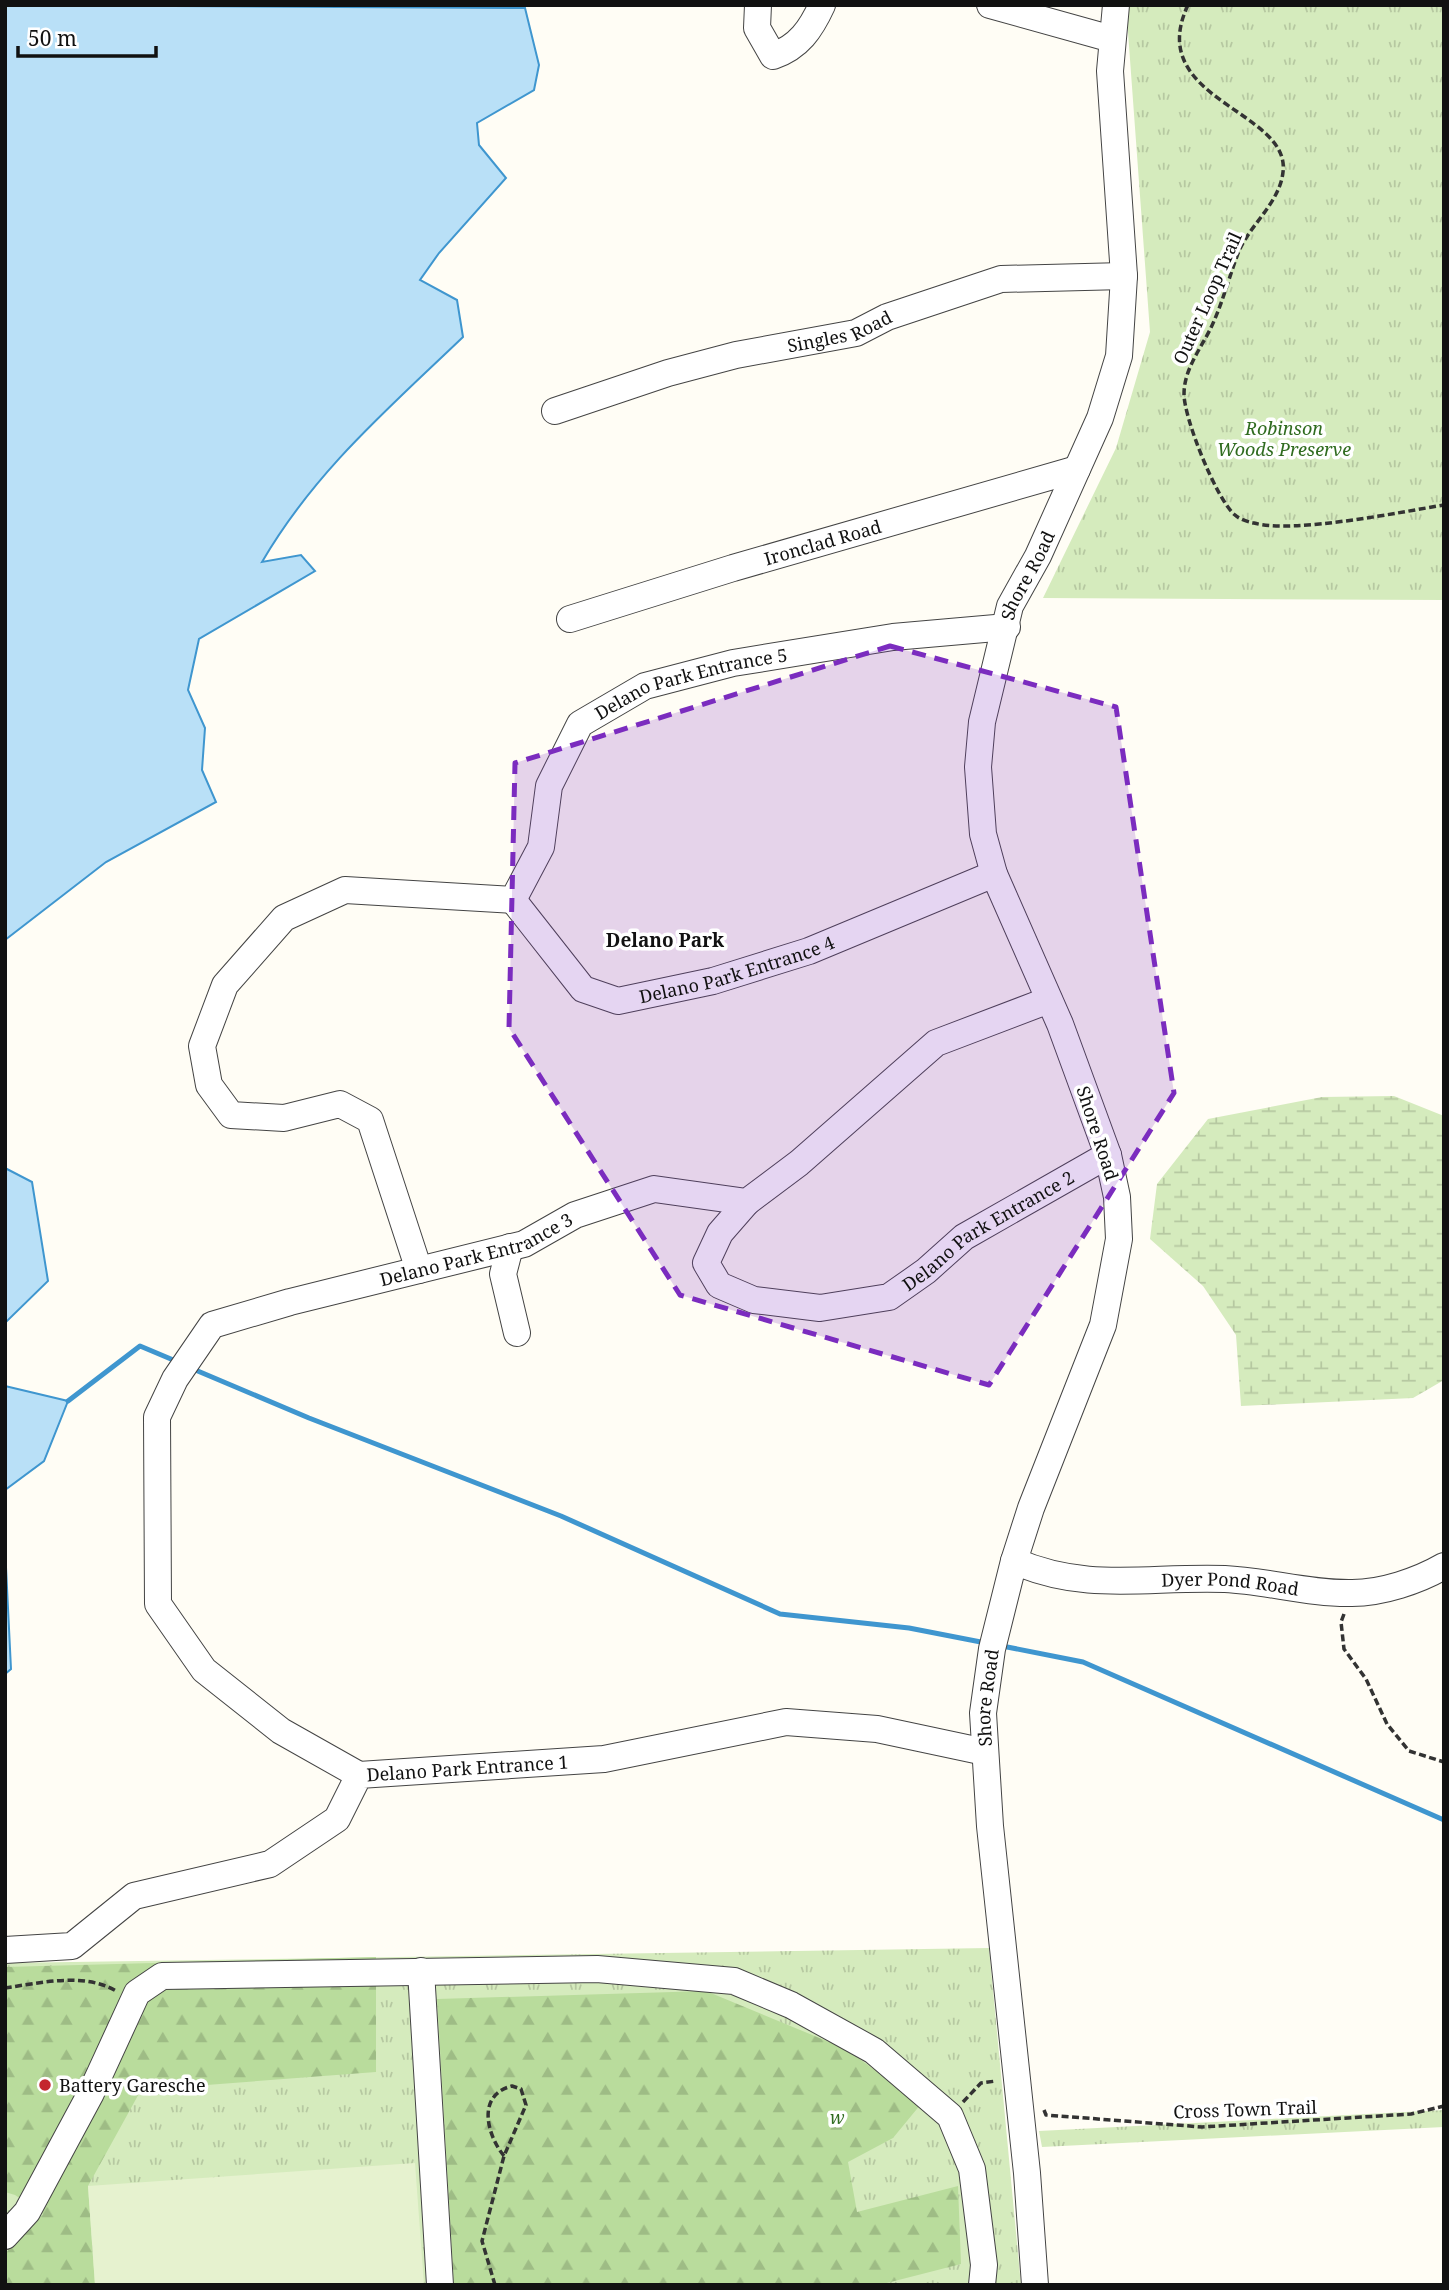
<svg xmlns="http://www.w3.org/2000/svg" width="1449" height="2290" viewBox="0 0 1449 2290" font-family="'Noto Serif',serif">
	<style>
		.grass { fill: url(#grass-tufts) }
		.forest { fill: url(#forest-firs) }
		.wetland { fill: url(#wetland-marsh) }
		.pitch { fill: #e6f2cf }
		.water { fill: #b9e0f7; stroke: #3f96cf; stroke-width: 2 }
		.lines { fill: none; stroke-linecap: round; stroke-linejoin: round }
		.stream { stroke: #3f96cf; stroke-width: 5 }
		.minor-casing { stroke: #444; stroke-width: 28 }
		.path { stroke: #333; stroke-width: 3.5; stroke-dasharray: 7 3.5; stroke-linecap: butt }
		.minor { stroke: #fff; stroke-width: 26 }
		.marked { fill: #7b2cbf; fill-opacity: 0.2; stroke: #7b2cbf; stroke-width: 5; stroke-dasharray: 14 9; stroke-linejoin: round }
		.poi-dot { fill: #c4262e; stroke: #fff; stroke-width: 2.5 }
		.labels { text-anchor: middle; dominant-baseline: central; stroke-width: 7; stroke-linejoin: round; paint-order: stroke }
		.street-label { font-size: 18px; fill: #111; stroke: #fff }
		.park-label { font-size: 18px; font-style: italic; fill: #2f6b1f; stroke: #fff }
		.poi-label { font-size: 18px; fill: #111; stroke: #fff; text-anchor: start }
		.neighbourhood-label { font-size: 19px; font-weight: bold; fill: #111; stroke: #fff }
	</style>
	<defs>
		<pattern id="grass-tufts" width="24" height="20" patternUnits="userSpaceOnUse" patternTransform="scale(1.75)"><rect width="24" height="20" fill="#d5ebbd"/><path d="M3 7l-1-3M5 7V3M7 7l1-3M15 17l-1-3M17 17v-4M19 17l1-3" fill="none" stroke="#b6c8a1"/></pattern>
		<pattern id="forest-firs" width="22" height="20" patternUnits="userSpaceOnUse" patternTransform="scale(1.75)"><rect width="22" height="20" fill="#b9dc9c"/><path d="M5 1l3.5 6h-7zM16 11l3.5 6h-7z" fill="#9ebc85"/></pattern>
		<pattern id="wetland-marsh" width="20" height="14" patternUnits="userSpaceOnUse" patternTransform="scale(1.75)"><rect width="20" height="14" fill="#d5ebbd"/><path d="M1 5h8M5 5V1M11 12h8M15 12V8" fill="none" stroke="#b6c8a1"/></pattern>
	</defs>
	<rect width="100%" height="100%" fill="#fffdf5"/>
	<g class="grass">
		<path d="M1126 5H1444V600L1043 598 1116 448 1150 332Z"/>
		<path d="M989 1948 1021 2285H5V1963Z"/>
		<path d="M1444 2110V2127L1042 2147 1039 2131Z"/>
	</g>
	<g class="forest">
		<path d="M376 1957V2072L141 2090 88 2186 95 2285H5V2254L43 2214 15 2195 5 2192V1967Z"/>
		<path d="M706 1991 846 2049 921 2104 893 2138 848 2162 857 2212 958 2186 961 2264 879 2285H454L437 1999Z"/>
	</g>
	<path class="wetland" d="M1394 1096 1444 1116V1380L1413 1398 1241 1406 1236 1335 1203 1286 1150 1239 1157 1184 1208 1119 1322 1097Z"/>
	<path class="pitch" d="M415 2163 424 2285H95L88 2186Z"/>
	<g class="water">
		<path d="M5 5 525 8 539 65 534 90 477 123 479 145 506 178 439 253 420 280 457 300 463 337C388 409 315 471 262 562L301 555 315 571 199 639 188 690 205 728 202 770 216 802 106 862 5 940Z"/>
		<path d="M5 1168 32 1182 48 1281 5 1323Z"/>
		<path d="M5 1386 68 1401 44 1461 5 1490Z"/>
		<path d="M5 1547 11 1669 5 1674Z"/>
	</g>
	<g class="lines">
		<g class="stream">
			<path d="M193 1369 309 1418 561 1516 780 1614 909 1628 986 1643"/>
			<path d="M68 1401 140 1346 178 1362"/>
			<path d="M1002 1646 1083 1662 1444 1820"/>
		</g>
		<defs>
			<g id="minor">
				<path d="M758 5 757 28 773 56C799 47 811 29 822 5"/>
				<path d="M990 5 1112 39"/>
				<path id="s1" d="M555 411 668 373 736 355 856 333 887 317 1001 279 1124 276"/>
				<path id="s2" d="M570 619 733 568 1077 469"/>
				<path id="s3" d="M513 900 583 989 618 1001 713 981 809 951 994 874"/>
				<path id="s4" d="M747 1202 720 1233 706 1263 719 1285 754 1300 820 1308 889 1297 926 1271 964 1237 1108 1155"/>
				<path d="M510 1247 503 1274 517 1333"/>
				<path id="s5" d="M419 1270 370 1120 340 1104 284 1118 231 1115 209 1085 202 1046 225 985 284 918 345 890 513 900 541 847 549 786 580 724 645 686 733 663 893 637 1007 627"/>
				<path id="s6" d="M1014 1561C1088 1593 1148 1576 1225 1579 1267 1581 1310 1594 1352 1593 1382 1593 1418 1581 1444 1566"/>
				<path id="s7" d="M359 1775 281 1731 204 1670 158 1604 157 1417 175 1379 212 1325 290 1302 524 1244 575 1215 654 1189 747 1202 799 1163 936 1043 1049 1000"/>
				<path id="s8" d="M5 1950 72 1946 134 1896 270 1864 337 1819 359 1775 604 1759 786 1722 877 1729 985 1752"/>
				<path d="M421 1971 440 2285"/>
				<path d="M5 2236 27 2212 91 2093 137 1993 162 1976 597 1969 734 1981 791 2005 874 2051 950 2116 972 2169 984 2265 982 2285"/>
				<path id="s9" d="M1035 2285 1027 2173 990 1826 983 1713 992 1649 1014 1561 1031 1508 1103 1325 1119 1239 1117 1197 1108 1155 1060 1024 994 874 983 834 978 767 982 722 1010 606 1038 556 1100 418 1119 356 1124 276 1110 71 1116 5"/>
			</g>
		</defs>
		<use href="#minor" class="minor-casing"/>
		<g class="path">
			<path d="M1188 5C1143 100 1291 110 1283 172 1280 202 1250 225 1239 251 1230 274 1224 298 1214 321 1204 345 1184 367 1184 394 1184 418 1216 499 1235 515 1239 519 1248 522 1254 523 1292 534 1401 512 1444 505"/>
			<path d="M1344 1614 1341 1622 1344 1649 1366 1679 1387 1724 1409 1751 1444 1762"/>
			<path d="M5 1988C40 1983 84 1972 116 1991"/>
			<path d="M963 2102 981 2083 996 2081"/>
			<path d="M1044 2110 1046 2115 1202 2127 1411 2114 1444 2106"/>
			<path d="M495 2285 482 2241 504 2156 526 2105 521 2089 512 2086C476 2095 487 2135 504 2156"/>
		</g>
		<use href="#minor" class="minor"/>
	</g>
	<path class="marked" d="M890 646 1116 707 1174 1093 989 1385 680 1295 509 1028 515 763Z"/>
	<circle class="poi-dot" cx="45" cy="2085" r="7"/>
	<g class="labels">
		<g class="street-label">
			<text transform="translate(1207 298) rotate(-66)">Outer Loop Trail</text>
			<text stroke="none"><textPath href="#s1" startOffset="296">Singles Road</textPath></text>
			<text stroke="none"><textPath href="#s2" startOffset="264">Ironclad Road</textPath></text>
			<text stroke="none"><textPath href="#s9" startOffset="1766">Shore Road</textPath></text>
			<text stroke="none"><textPath href="#s5" startOffset="1080">Delano Park Entrance 5</textPath></text>
			<text stroke="none"><textPath href="#s3" startOffset="273">Delano Park Entrance 4</textPath></text>
			<text transform="translate(1098 1133) rotate(72)">Shore Road</text>
			<text stroke="none"><textPath href="#s4" startOffset="394">Delano Park Entrance 2</textPath></text>
			<text stroke="none"><textPath href="#s7" startOffset="838">Delano Park Entrance 3</textPath></text>
			<text stroke="none"><textPath href="#s6" startOffset="219">Dyer Pond Road</textPath></text>
			<text stroke="none"><textPath href="#s9" startOffset="590">Shore Road</textPath></text>
			<text stroke="none"><textPath href="#s8" startOffset="525">Delano Park Entrance 1</textPath></text>
			<text transform="translate(1245 2109) rotate(-2)">Cross Town Trail</text>
		</g>
		<g class="park-label">
			<text x="1284" y="428">Robinson<tspan x="1284" dy="21">Woods Preserve</tspan></text>
			<text x="837" y="2117">w</text>
		</g>
		<g class="poi-label">
			<text x="59" y="2085">Battery Garesche</text>
		</g>
		<g class="neighbourhood-label">
			<text x="665" y="940">Delano Park</text>
		</g>
	</g>
	<rect width="1449" height="2290" fill="none" stroke="#111111" stroke-width="14"/>
	<path d="M18 46v10h138v-10" fill="none" stroke="#111111" stroke-width="3.5"/>
	<text x="28" y="46" font-size="21" fill="#111111" stroke="#ffffff" stroke-width="5" paint-order="stroke">50 m</text>
</svg>
